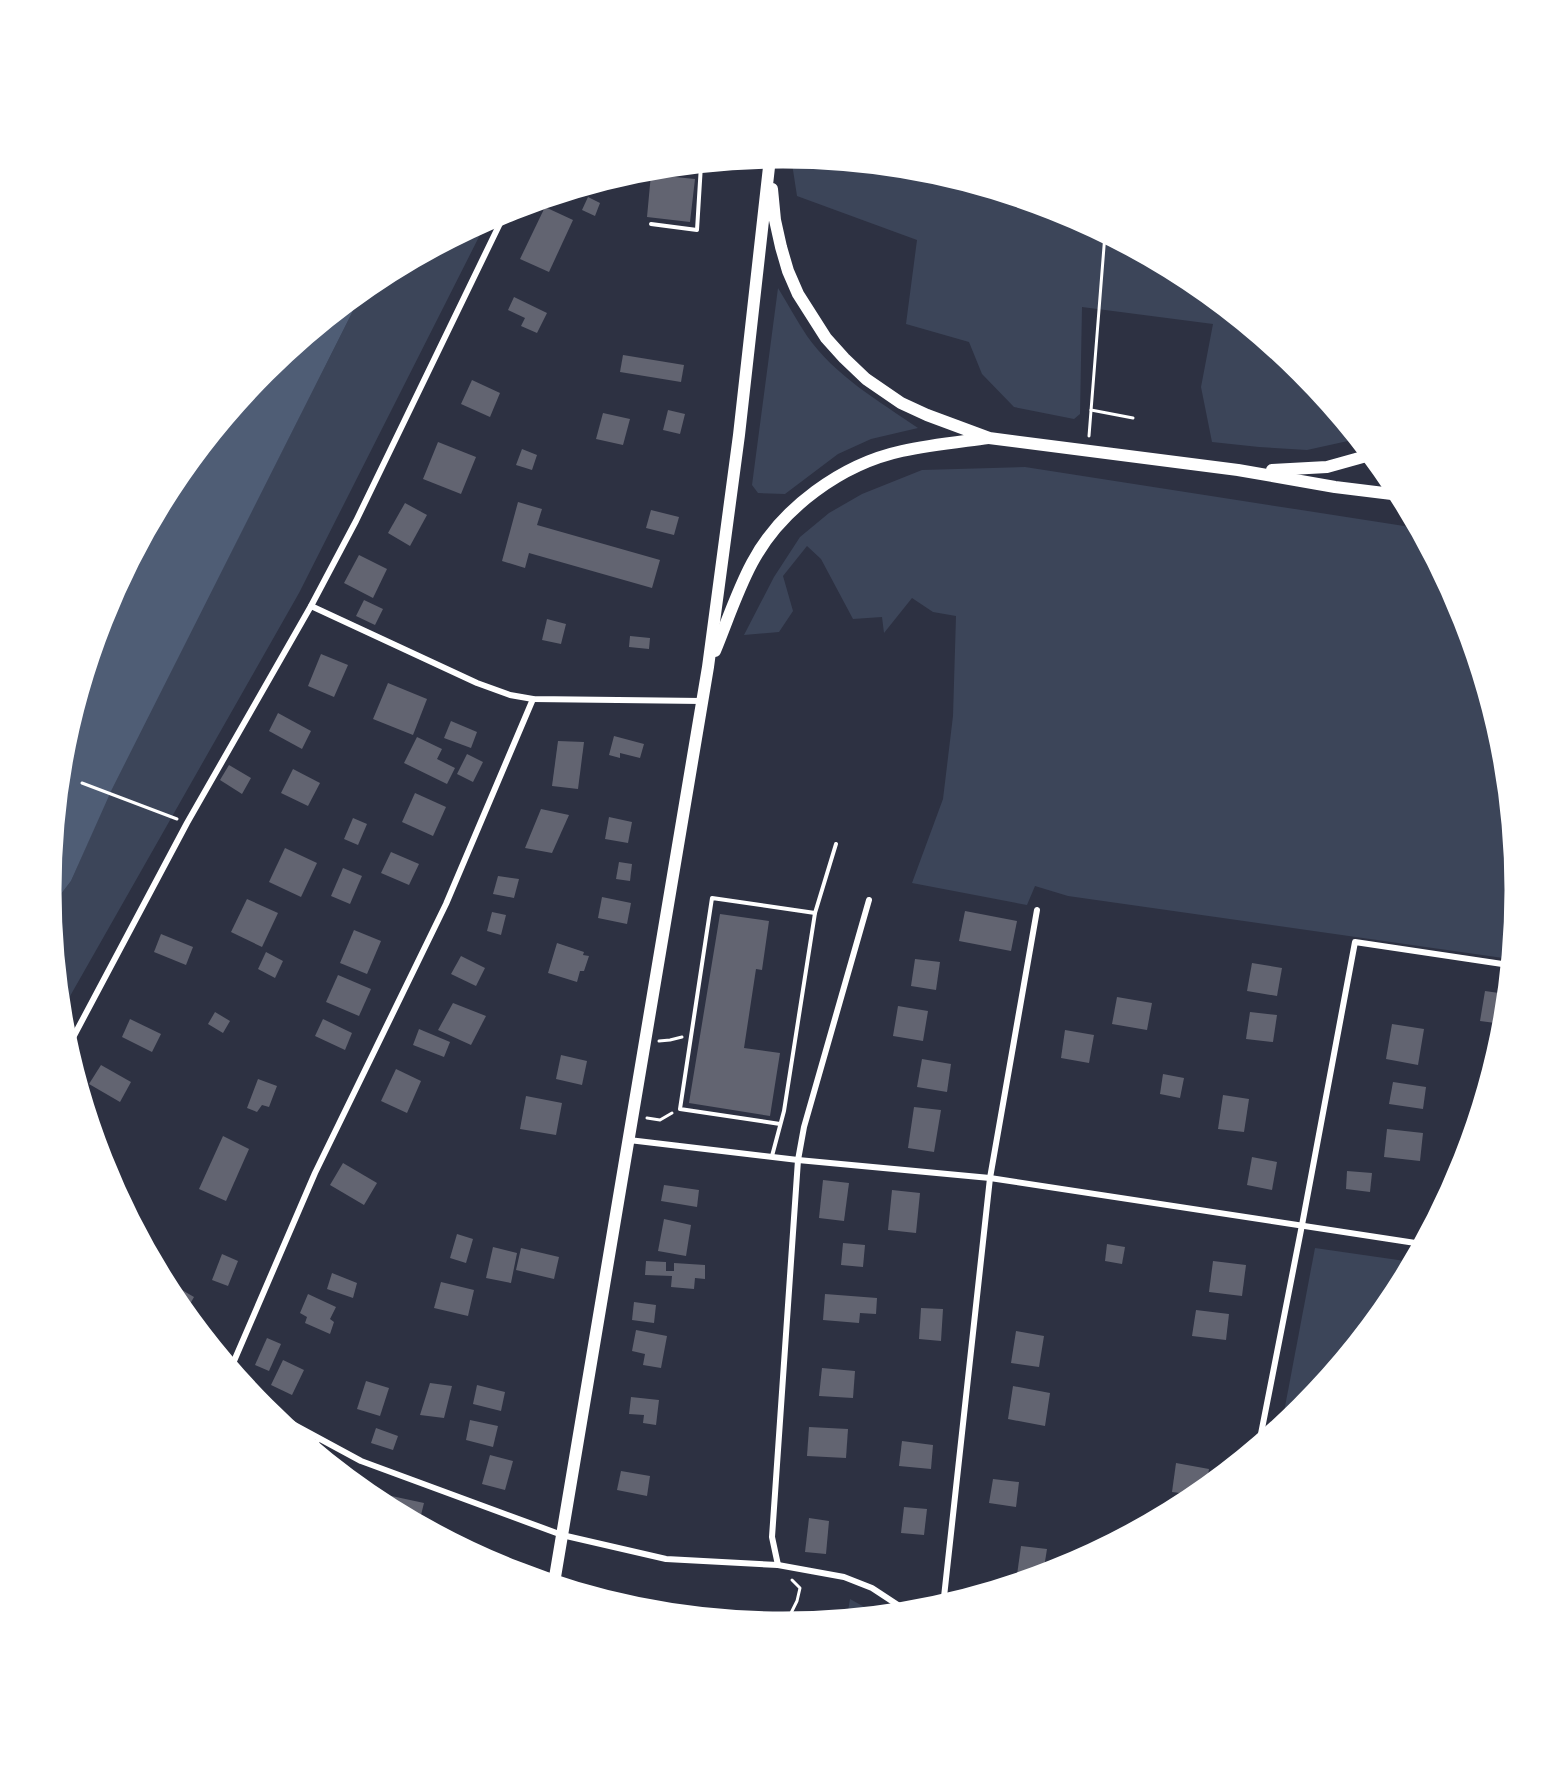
<svg xmlns="http://www.w3.org/2000/svg" width="1566" height="1780" viewBox="0 0 1566 1780" font-family="'Nunito Sans',sans-serif">
	<style>
		.green { fill: #3c4559 }
		.water { fill: #4f5d75 }
		.building { fill: #626471 }
		.lines { fill: none; stroke-linecap: round; stroke-linejoin: round }
		.path { stroke: #fff; stroke-width: 3 }
		.service { stroke: #fff; stroke-width: 4 }
		.minor { stroke: #fff; stroke-width: 6 }
		.primary { stroke: #fff; stroke-width: 12 }
		.rim { fill: none; stroke: #fff; stroke-width: 3 }
	</style>
	<rect width="100%" height="100%" fill="#2d3142"/>
	<g class="green">
		<path d="M791 157 926 171 1064 212 1191 280 1302 372 1357 439 1307 450 1259 447 1212 442 1201 387 1213 324 1082 307 1080 414 1074 419 1014 407 982 374 969 342 906 324 917 240 797 196Z"/>
		<path d="M487 221 299 593 61 1012 51 907 71 881 111 789 364 289 376 280Z"/>
		<path d="M778 288C788 304 797 321 807 336 835 376 879 401 918 428L871 439 838 454 785 494 758 493 752 485Z"/>
		<path d="M1025 467 1417 528 1461 610 1502 747 1516 890 1510 959 1068 896 1035 886 1027 905 912 883 943 799 953 716 956 616 933 612 912 598 884 633 882 617 853 619 821 559 807 546 783 576 793 611 779 632 744 635 774 577 800 537 829 513 862 494 922 470Z"/>
		<path d="M1315 1248 1412 1262 1393 1298 1301 1409 1288 1420 1284 1412Z"/>
		<path d="M850 1599 877 1614 847 1617Z"/>
	</g>
	<path class="water" d="M364 289 112 789 71 881 51 907 50 890 64 747 105 609 173 482 265 371Z"/>
	<g class="building">
		<path d="M666 168 665 176 695 179 690 222 647 217 651 174 635 172Z"/>
		<path d="M588 197 600 203 595 216 582 210Z"/>
		<path d="M545 207 573 220 549 272 520 259Z"/>
		<path d="M514 297 547 313 537 333 521 326 525 318 508 310Z"/>
		<path d="M623 355 684 365 681 382 620 372Z"/>
		<path d="M472 380 500 393 490 417 461 404Z"/>
		<path d="M668 410 685 414 680 434 663 430Z"/>
		<path d="M603 413 630 419 623 445 596 439Z"/>
		<path d="M438 442 476 457 461 494 423 479Z"/>
		<path d="M522 449 537 455 532 470 516 465Z"/>
		<path d="M518 502 542 509 537 525 660 560 652 588 529 553 525 568 502 561Z"/>
		<path d="M405 503 427 515 410 546 388 533Z"/>
		<path d="M651 510 679 517 674 535 646 528Z"/>
		<path d="M359 555 387 569 373 598 344 583Z"/>
		<path d="M364 600 383 609 375 625 356 616Z"/>
		<path d="M547 619 566 624 561 644 542 640Z"/>
		<path d="M630 636 650 638 649 649 629 647Z"/>
		<path d="M321 654 348 665 334 697 308 686Z"/>
		<path d="M388 683 427 699 413 735 373 719Z"/>
		<path d="M278 713 311 731 302 749 269 731Z"/>
		<path d="M451 721 477 732 471 748 444 738Z"/>
		<path d="M614 736 644 744 640 758 620 753V758L609 755Z"/>
		<path d="M417 737 442 749 437 759 455 768 447 784 404 763Z"/>
		<path d="M558 741 584 742 578 789 552 786Z"/>
		<path d="M467 754 483 762 473 782 457 774Z"/>
		<path d="M229 765 251 778 242 794 220 780Z"/>
		<path d="M293 769 320 783 308 806 281 793Z"/>
		<path d="M415 793 446 807 433 836 402 822Z"/>
		<path d="M541 809 569 815 552 853 525 848Z"/>
		<path d="M609 817 632 822 628 843 605 839Z"/>
		<path d="M353 818 367 824 358 845 344 839Z"/>
		<path d="M285 848 317 863 301 897 269 882Z"/>
		<path d="M391 852 419 864 409 885 381 873Z"/>
		<path d="M619 862 632 864 630 881 616 879Z"/>
		<path d="M343 868 362 876 350 904 331 896Z"/>
		<path d="M498 876 519 879 514 898 493 894Z"/>
		<path d="M602 897 631 903 627 924 598 918Z"/>
		<path d="M247 899 278 913 262 947 231 932Z"/>
		<path d="M965 911 1017 921 1011 951 959 941Z"/>
		<path d="M492 912 506 915 501 935 487 931Z"/>
		<path d="M720 914 769 921 762 970 756 969 744 1048 780 1053 770 1116 689 1103Z"/>
		<path d="M354 930 381 941 367 974 340 963Z"/>
		<path d="M161 934 193 947 186 965 154 952Z"/>
		<path d="M557 943 584 952 583 955 589 956 584 971H580L577 982 548 973Z"/>
		<path d="M266 952 283 961 275 978 258 969Z"/>
		<path d="M461 956 485 968 476 986 451 974Z"/>
		<path d="M915 959 940 962 936 990 911 986Z"/>
		<path d="M1252 963 1282 968 1277 996 1247 991Z"/>
		<path d="M338 975 371 989 359 1016 326 1002Z"/>
		<path d="M1485 991 1506 994 1503 1024 1480 1021Z"/>
		<path d="M1117 997 1152 1003 1147 1030 1112 1024Z"/>
		<path d="M453 1003 486 1016 471 1045 438 1030Z"/>
		<path d="M898 1006 928 1011 923 1041 893 1036Z"/>
		<path d="M215 1012 230 1021 223 1033 208 1024Z"/>
		<path d="M1250 1012 1277 1015 1273 1042 1246 1039Z"/>
		<path d="M130 1019 161 1034 152 1052 122 1037Z"/>
		<path d="M323 1019 352 1033 345 1050 315 1036Z"/>
		<path d="M1392 1024 1424 1029 1418 1065 1386 1059Z"/>
		<path d="M419 1029 450 1042 444 1057 413 1045Z"/>
		<path d="M1065 1030 1094 1035 1089 1063 1061 1058Z"/>
		<path d="M1495 1044 1499 1045 1493 1063 1492 1062Z"/>
		<path d="M561 1055 587 1061 582 1085 556 1079Z"/>
		<path d="M922 1059 951 1064 947 1092 917 1087Z"/>
		<path d="M101 1065 131 1082 120 1102 89 1084Z"/>
		<path d="M396 1069 421 1081 407 1113 381 1101Z"/>
		<path d="M1163 1074 1184 1078 1180 1098 1160 1094Z"/>
		<path d="M258 1079 277 1086 269 1107 262 1105 257 1112 247 1108Z"/>
		<path d="M1393 1082 1426 1087 1423 1109 1389 1104Z"/>
		<path d="M1223 1095 1249 1099 1244 1132 1218 1129Z"/>
		<path d="M526 1096 562 1103 556 1135 520 1129Z"/>
		<path d="M914 1107 941 1110 934 1152 908 1148Z"/>
		<path d="M1387 1129 1423 1133 1420 1161 1384 1157Z"/>
		<path d="M223 1136 249 1149 226 1201 199 1189Z"/>
		<path d="M1252 1157 1277 1162 1272 1190 1247 1185Z"/>
		<path d="M343 1163 377 1183 364 1205 330 1185Z"/>
		<path d="M1347 1171 1372 1173 1370 1192 1346 1189Z"/>
		<path d="M823 1180 849 1183 844 1221 819 1218Z"/>
		<path d="M664 1185 699 1190 697 1207 661 1201Z"/>
		<path d="M892 1190 920 1193 916 1233 888 1230Z"/>
		<path d="M664 1219 691 1225 686 1256 658 1251Z"/>
		<path d="M457 1234 473 1239 466 1263 450 1258Z"/>
		<path d="M843 1243 865 1245 863 1267 841 1265Z"/>
		<path d="M1107 1244 1125 1247 1122 1264 1105 1261Z"/>
		<path d="M493 1247 517 1253 511 1283 486 1278Z"/>
		<path d="M521 1248 559 1257 554 1279 516 1270Z"/>
		<path d="M222 1254 238 1261 228 1286 212 1280Z"/>
		<path d="M646 1261 666 1262V1271H674V1263L705 1265V1279L695 1278 694 1289 671 1287 672 1276 645 1275Z"/>
		<path d="M1213 1261 1246 1265 1242 1296 1209 1292Z"/>
		<path d="M332 1273 357 1283 353 1298 327 1289Z"/>
		<path d="M163 1279 194 1297 185 1313 173 1297Z"/>
		<path d="M441 1282 474 1290 468 1316 434 1308Z"/>
		<path d="M308 1294 336 1307 330 1319 334 1322 330 1334 305 1323 307 1317 300 1313Z"/>
		<path d="M825 1294 877 1298 876 1314 860 1313 859 1323 823 1320Z"/>
		<path d="M634 1302 656 1305 654 1323 632 1320Z"/>
		<path d="M921 1308 943 1309 941 1341 919 1339Z"/>
		<path d="M1196 1310 1229 1314 1226 1340 1192 1336Z"/>
		<path d="M636 1330 667 1336 661 1368 643 1365 645 1354 632 1351Z"/>
		<path d="M1016 1331 1044 1336 1039 1367 1011 1363Z"/>
		<path d="M267 1338 281 1344 269 1371 255 1365Z"/>
		<path d="M283 1360 304 1370 292 1395 271 1385Z"/>
		<path d="M822 1368 855 1371 853 1398 819 1396Z"/>
		<path d="M366 1381 389 1388 380 1416 357 1409Z"/>
		<path d="M430 1383 452 1386 444 1418 420 1415Z"/>
		<path d="M477 1385 505 1392 501 1411 473 1404Z"/>
		<path d="M1013 1386 1050 1393 1045 1426 1008 1419Z"/>
		<path d="M631 1397 659 1400 656 1425 643 1423 644 1415 629 1414Z"/>
		<path d="M470 1420 498 1426 493 1447 466 1440Z"/>
		<path d="M809 1427 848 1429 846 1458 807 1456Z"/>
		<path d="M376 1428 398 1436 393 1450 371 1443Z"/>
		<path d="M902 1441 933 1445 931 1469 899 1466Z"/>
		<path d="M490 1455 513 1461 505 1490 482 1484Z"/>
		<path d="M1176 1463 1209 1469 1206 1487 1196 1495 1172 1492Z"/>
		<path d="M621 1471 650 1476 647 1496 617 1490Z"/>
		<path d="M993 1479 1019 1482 1016 1507 989 1503Z"/>
		<path d="M373 1492 424 1503 419 1523 375 1500 372 1497Z"/>
		<path d="M904 1507 927 1509 924 1535 901 1533Z"/>
		<path d="M809 1518 829 1521 826 1554 805 1552Z"/>
		<path d="M1021 1546 1047 1549 1043 1574 1032 1577 1017 1575Z"/>
	</g>
	<g class="lines">
		<g class="path">
			<path d="M1091 410 1133 418"/>
			<path d="M1089 436 1105 234"/>
			<path d="M82 783 177 819"/>
			<path d="M659 1041 670 1040 682 1037"/>
			<path d="M647 1118 660 1120 672 1113"/>
			<path d="M786 1623 797 1601 800 1588 792 1580"/>
		</g>
		<g class="service">
			<path d="M651 224 697 230 701 165"/>
			<path d="M780 1124 680 1109 712 898 815 913"/>
			<path d="M772 1156 784 1111 815 913 836 844"/>
			<path d="M316 1451 318 1438"/>
		</g>
		<g class="minor">
			<path d="M311 606 477 683 510 695 533 699 702 701"/>
			<path d="M68 1047 187 823 311 606 356 521 506 211"/>
			<path d="M629 1140 798 1160 990 1178 1422 1244"/>
			<path d="M231 1368 315 1173 446 904 533 699"/>
			<path d="M263 1408 361 1461 562 1535 666 1559 778 1565 844 1577 872 1588 907 1611"/>
			<path d="M1259 1444 1302 1225 1355 942 1509 965"/>
			<path d="M778 1565 772 1537 798 1160 804 1127 869 900"/>
			<path d="M937 1606 944 1597 990 1178 1037 910"/>
		</g>
		<g class="primary">
			<path d="M772 189 775 220 781 247 788 271 798 294 826 338 844 358 866 379 901 403 927 415 989 438 1238 470 1335 487 1400 495"/>
			<path d="M1272 470 1327 467 1370 455"/>
			<path d="M715 651C727 622 737 591 752 563 781 508 842 464 902 451 930 445 959 442 988 438"/>
			<path d="M554 1583 708 667 739 435 770 158"/>
		</g>
	</g>
	<path d="M0 0H1566V1780H0ZM60 890a723 723 0 1 1 1446 0a723 723 0 1 1-1446 0Z" fill="#fff" fill-rule="evenodd"/>
	<path class="rim" d="M60 890a723 723 0 1 1 1446 0a723 723 0 1 1-1446 0Z"/>
</svg>
